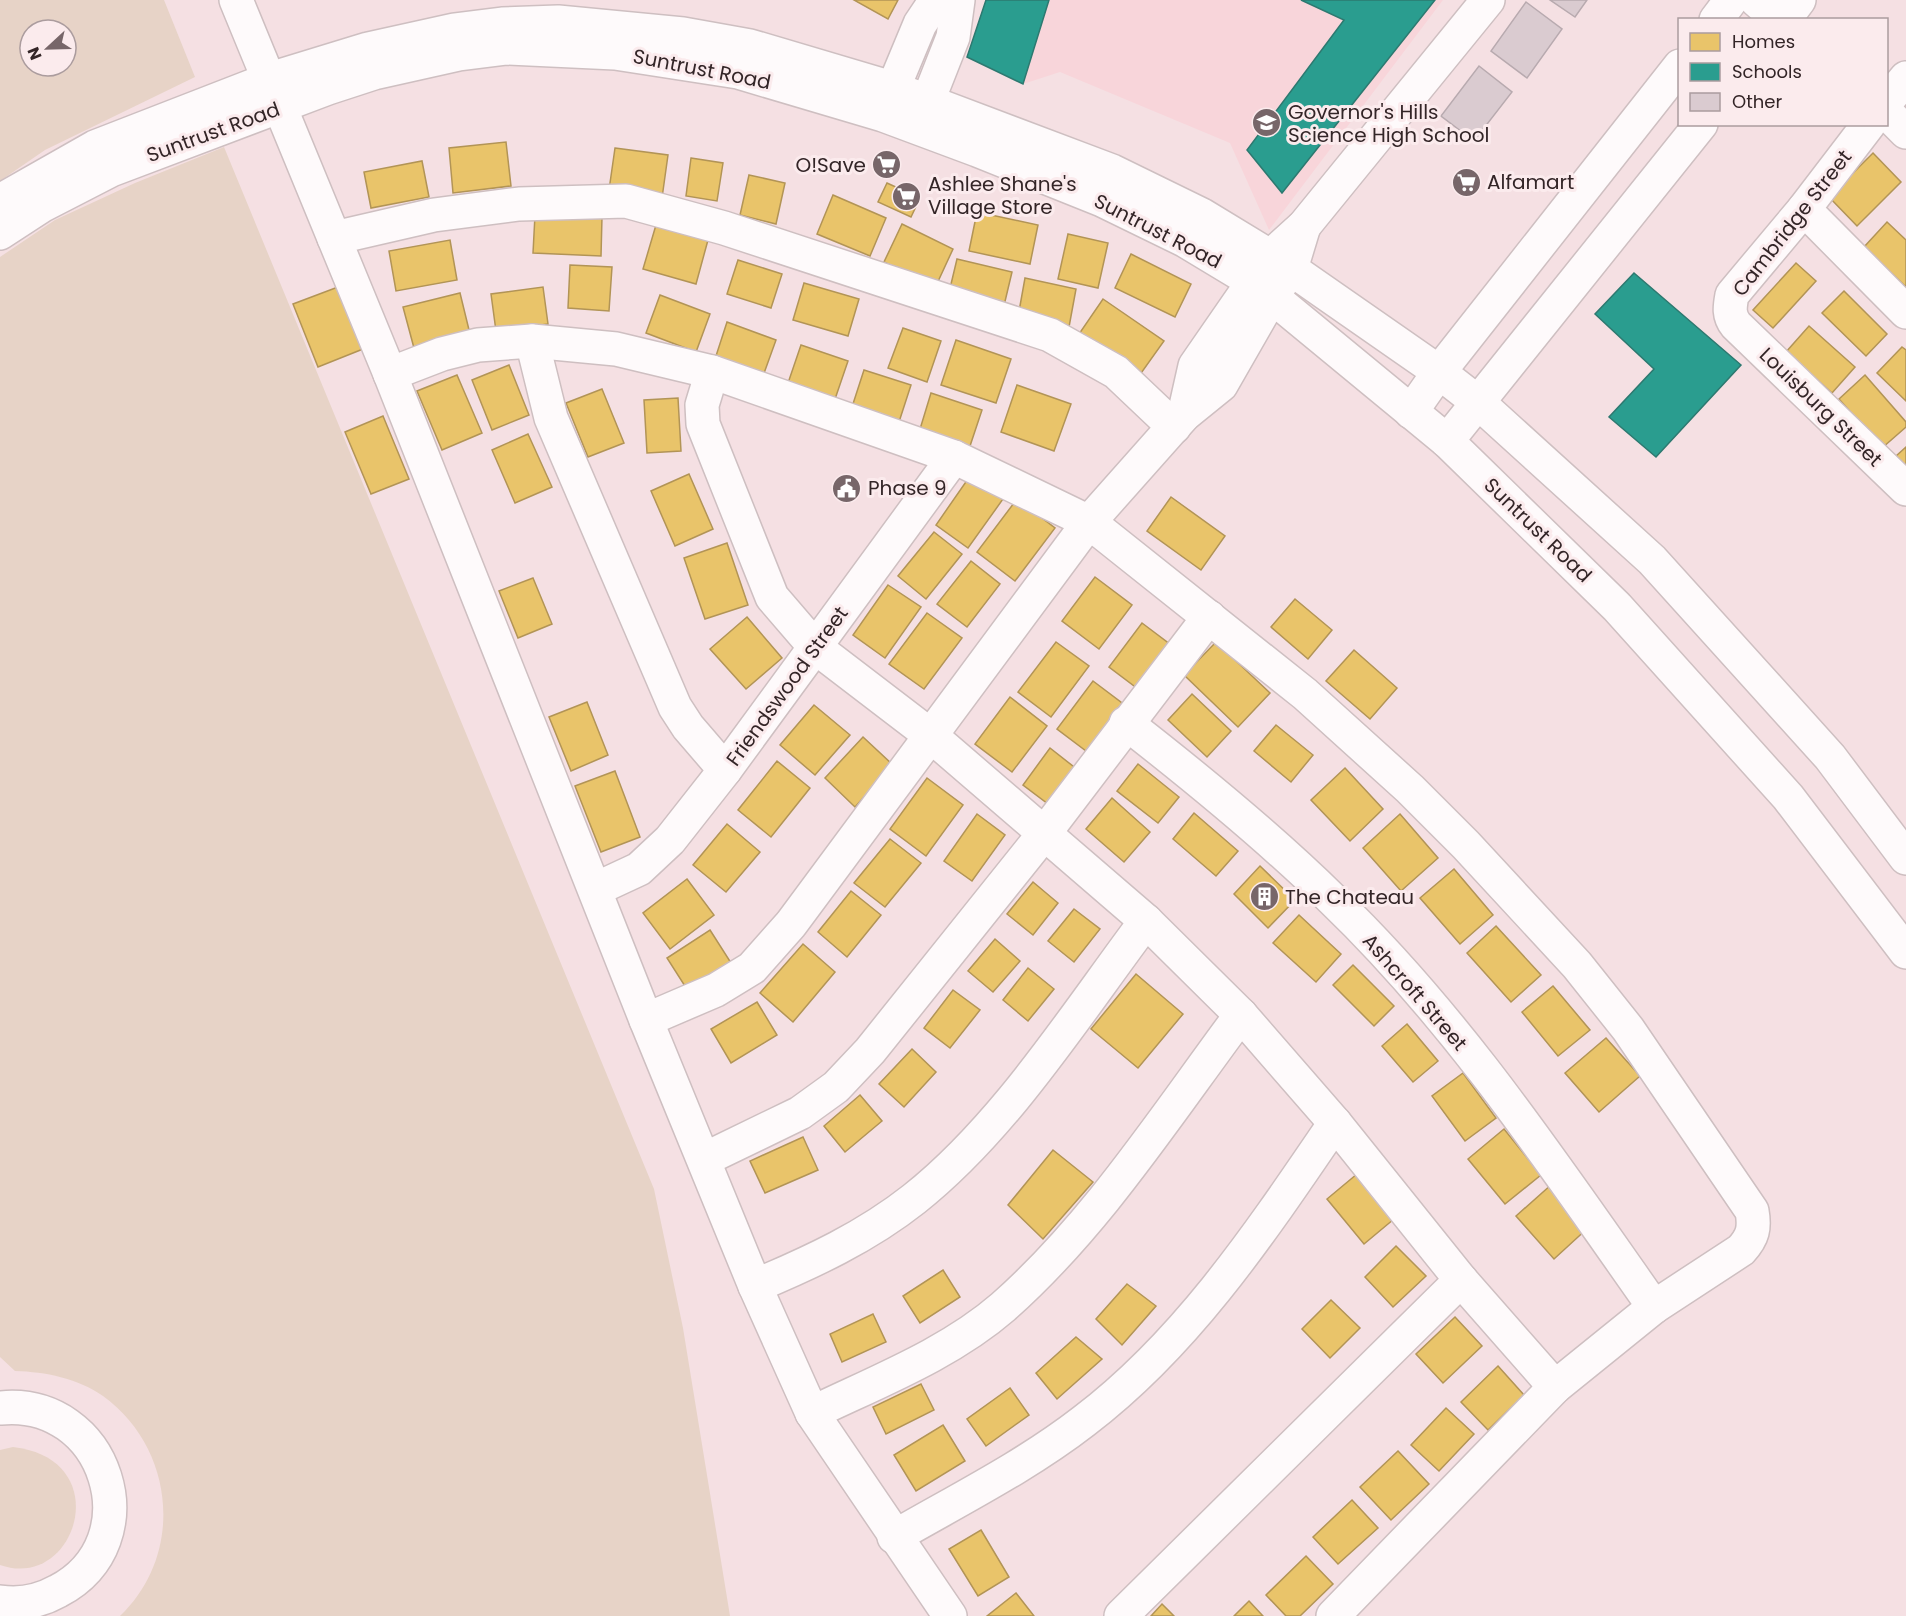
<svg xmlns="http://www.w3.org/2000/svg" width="1906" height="1616" viewBox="0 0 1906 1616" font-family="Poppins,sans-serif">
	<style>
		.built { fill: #f8d5da }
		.green { fill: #e7d3c7; fill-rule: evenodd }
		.homes { fill: #e9c46a; stroke: #b29456; stroke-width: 1.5 }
		.schools { fill: #2a9d8f; stroke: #2d7970; stroke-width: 1.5 }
		.building { fill: #dacbd0; stroke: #b8aaaf; stroke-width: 1.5 }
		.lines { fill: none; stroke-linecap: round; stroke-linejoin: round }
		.minor-casing { stroke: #cebfc1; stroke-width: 36 }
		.minor { stroke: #fefafb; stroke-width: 33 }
		.labels { text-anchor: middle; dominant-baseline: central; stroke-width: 6; stroke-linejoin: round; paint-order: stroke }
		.street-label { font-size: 20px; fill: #332527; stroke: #fbebed }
		.poi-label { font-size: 20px; fill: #332527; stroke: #fbebed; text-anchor: start }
	</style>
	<rect width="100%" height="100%" fill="#f5e0e3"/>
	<path class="built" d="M986 0H1443L1269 230 1230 143 1060 72 1023 84 967 57Z"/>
	<g class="green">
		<path d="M0 0H164L195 77 45 150 0 181ZM30 30H66V66H30Z"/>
		<path d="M224 147 654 1189 683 1328 730 1616H120C185 1554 175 1448 103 1396 77 1378 46 1372 15 1371L0 1357V257L55 220 135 183Z"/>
		<path d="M13 1447C118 1459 76 1592 0 1565V1450Z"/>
	</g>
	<g class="homes">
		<path d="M854 0H898L888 19Z"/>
		<path d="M506 142 511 186 453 193 449 148Z"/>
		<path d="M615 148 668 155 662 198 609 190Z"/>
		<path d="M1873 153 1901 182 1857 226 1829 197Z"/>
		<path d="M691 158 723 163 717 201 686 196Z"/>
		<path d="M422 161 429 197 371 208 364 172Z"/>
		<path d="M749 175 785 183 776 224 740 215Z"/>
		<path d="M887 183 920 198 911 217 878 202Z"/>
		<path d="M833 195 886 218 870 256 817 234Z"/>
		<path d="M977 212 1038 225 1030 264 969 251Z"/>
		<path d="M535 215 602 217 601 256 533 253Z"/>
		<path d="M1887 222 1906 240V287L1864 247Z"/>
		<path d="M902 224 953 249 935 288 884 262Z"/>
		<path d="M656 225 708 240 696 284 643 269Z"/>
		<path d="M1068 234 1108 243 1098 288 1058 279Z"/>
		<path d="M450 240 457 280 396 291 389 251Z"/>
		<path d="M1131 254 1191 284 1175 317 1115 288Z"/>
		<path d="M957 259 1012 272 1002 314 947 301Z"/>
		<path d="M738 260 782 274 771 308 727 294Z"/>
		<path d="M1796 263 1816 281 1773 328 1753 310Z"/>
		<path d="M570 265 612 267 609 311 568 308Z"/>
		<path d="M1025 278 1076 289 1069 327 1018 317Z"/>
		<path d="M804 283 859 299 848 336 793 320Z"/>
		<path d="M338 287 363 349 318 367 293 304Z"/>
		<path d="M543 287 548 324 496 331 491 294Z"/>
		<path d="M1844 291 1887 334 1866 356 1822 313Z"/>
		<path d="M460 293 470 334 414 348 403 307Z"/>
		<path d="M660 295 710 314 696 352 646 333Z"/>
		<path d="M1103 299 1164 341 1139 376 1079 334Z"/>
		<path d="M727 322 776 340 763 376 715 359Z"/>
		<path d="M1809 326 1855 367 1832 393 1786 352Z"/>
		<path d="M903 328 941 341 927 382 888 368Z"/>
		<path d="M956 340 1011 359 996 403 941 385Z"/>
		<path d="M801 345 848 361 834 402 787 386Z"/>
		<path d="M1902 347 1906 350V401L1877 373Z"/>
		<path d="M509 365 529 415 492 430 472 380Z"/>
		<path d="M864 370 911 385 898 425 851 410Z"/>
		<path d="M457 375 482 433 442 450 417 391Z"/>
		<path d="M1865 375 1906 422V427L1882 448 1839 399Z"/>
		<path d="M1017 385 1071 404 1054 451 1001 432Z"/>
		<path d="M602 389 624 443 588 457 566 403Z"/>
		<path d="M931 393 982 410 967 455 917 439Z"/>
		<path d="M678 398 681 451 647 453 644 400Z"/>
		<path d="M383 416 409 479 371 494 345 432Z"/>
		<path d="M528 434 552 487 515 503 492 450Z"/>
		<path d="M1906 447V466L1896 456Z"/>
		<path d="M689 474 713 529 675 546 651 491Z"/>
		<path d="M970 476 1003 499 968 548 936 525Z"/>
		<path d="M1171 497 1225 536 1201 570 1147 531Z"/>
		<path d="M1017 499 1055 528 1015 581 977 552Z"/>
		<path d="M934 532 962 554 926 599 898 576Z"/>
		<path d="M727 543 748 605 705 619 684 558Z"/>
		<path d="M971 561 1000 584 967 627 937 604Z"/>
		<path d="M1095 577 1132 605 1099 649 1062 621Z"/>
		<path d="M533 578 552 624 518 638 499 591Z"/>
		<path d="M888 585 921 607 885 658 853 635Z"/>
		<path d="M1295 599 1332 630 1308 659 1271 627Z"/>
		<path d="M927 613 962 638 924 689 889 664Z"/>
		<path d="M747 617 782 658 746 689 710 649Z"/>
		<path d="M1142 623 1175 648 1142 692 1109 667Z"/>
		<path d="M1056 642 1089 666 1051 717 1018 692Z"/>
		<path d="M1216 642 1270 693 1238 727 1184 675Z"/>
		<path d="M1354 650 1397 688 1370 719 1326 681Z"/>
		<path d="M1093 681 1126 706 1090 754 1057 729Z"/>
		<path d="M1192 694 1231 731 1207 757 1168 720Z"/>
		<path d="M1010 697 1047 726 1012 772 975 744Z"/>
		<path d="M587 702 608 755 571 771 549 717Z"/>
		<path d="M814 705 850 735 815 775 780 745Z"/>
		<path d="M1276 725 1313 755 1291 782 1254 751Z"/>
		<path d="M863 737 893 765 855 807 825 778Z"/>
		<path d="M1050 748 1083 774 1056 810 1023 785Z"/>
		<path d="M777 761 810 788 771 837 738 810Z"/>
		<path d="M1138 764 1179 797 1158 823 1117 791Z"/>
		<path d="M1345 768 1383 809 1350 841 1311 800Z"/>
		<path d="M615 771 640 837 601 852 575 786Z"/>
		<path d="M927 778 963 805 926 856 890 829Z"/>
		<path d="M1112 798 1150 832 1124 862 1086 829Z"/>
		<path d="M1194 813 1238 851 1216 876 1173 839Z"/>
		<path d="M977 814 1005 835 972 881 944 861Z"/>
		<path d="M1400 814 1438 858 1401 891 1363 848Z"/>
		<path d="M727 824 760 852 726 892 693 865Z"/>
		<path d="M890 839 921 863 885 907 854 883Z"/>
		<path d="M1260 866 1295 900 1268 928 1234 894Z"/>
		<path d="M1454 869 1493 915 1460 944 1420 898Z"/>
		<path d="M687 879 714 915 670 949 643 913Z"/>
		<path d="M1033 882 1058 903 1033 935 1007 914Z"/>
		<path d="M851 891 881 915 847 957 818 932Z"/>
		<path d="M1074 909 1100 929 1074 962 1048 941Z"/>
		<path d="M1299 915 1341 954 1316 982 1273 943Z"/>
		<path d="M1496 926 1541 975 1511 1002 1467 953Z"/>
		<path d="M710 930 733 966 690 994 667 958Z"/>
		<path d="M995 939 1020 961 993 992 968 971Z"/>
		<path d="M803 944 835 972 793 1022 760 993Z"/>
		<path d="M1353 965 1394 1006 1374 1026 1333 985Z"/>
		<path d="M1028 968 1054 989 1028 1021 1003 1000Z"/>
		<path d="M1136 974 1183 1014 1138 1068 1091 1029Z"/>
		<path d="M1553 986 1590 1030 1558 1056 1522 1012Z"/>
		<path d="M953 990 980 1010 950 1048 924 1028Z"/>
		<path d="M757 1002 777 1035 731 1063 711 1029Z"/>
		<path d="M1407 1024 1438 1061 1413 1082 1382 1046Z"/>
		<path d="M1606 1038 1640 1076 1599 1112 1565 1073Z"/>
		<path d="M912 1049 936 1072 904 1107 879 1084Z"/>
		<path d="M1463 1073 1496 1118 1465 1141 1432 1096Z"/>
		<path d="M860 1095 882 1121 845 1152 824 1126Z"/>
		<path d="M1504 1129 1541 1175 1505 1204 1468 1159Z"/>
		<path d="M803 1137 818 1170 765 1193 750 1161Z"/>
		<path d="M1053 1150 1093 1182 1043 1239 1008 1205Z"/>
		<path d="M1357 1174 1394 1219 1364 1244 1327 1199Z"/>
		<path d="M1552 1184 1590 1226 1554 1259 1516 1216Z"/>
		<path d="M1396 1246 1426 1276 1393 1307 1365 1277Z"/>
		<path d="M943 1270 960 1297 920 1323 903 1296Z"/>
		<path d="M1127 1284 1156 1306 1122 1345 1096 1319Z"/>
		<path d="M1331 1300 1360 1328 1330 1358 1302 1329Z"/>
		<path d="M873 1314 886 1342 842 1362 830 1334Z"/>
		<path d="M1455 1317 1482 1346 1443 1383 1416 1354Z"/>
		<path d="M1076 1337 1102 1359 1057 1399 1036 1373Z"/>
		<path d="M1498 1366 1524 1395 1488 1430 1461 1402Z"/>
		<path d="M921 1384 934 1410 886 1434 873 1407Z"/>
		<path d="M1010 1388 1029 1415 986 1446 967 1419Z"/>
		<path d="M1446 1408 1474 1434 1439 1471 1411 1445Z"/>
		<path d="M943 1425 965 1461 916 1491 894 1455Z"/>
		<path d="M1398 1451 1429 1484 1391 1520 1360 1487Z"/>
		<path d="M1352 1500 1378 1528 1338 1564 1313 1537Z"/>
		<path d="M981 1530 1009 1577 978 1596 949 1549Z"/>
		<path d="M1306 1556 1333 1584 1300 1616H1286L1266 1595Z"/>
		<path d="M1016 1593 1034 1616H987Z"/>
		<path d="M1249 1601 1263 1616H1234Z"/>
		<path d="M1162 1604 1174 1616H1151Z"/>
	</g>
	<g class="schools">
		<path d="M986 0H1049L1023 84 967 57Z"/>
		<path d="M1301 0H1435L1282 193 1247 150 1344 20Z"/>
		<path d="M1634 273 1741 365 1656 457 1609 417 1654 369 1595 314Z"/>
	</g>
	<g class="building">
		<path d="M1550 0H1587L1575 17Z"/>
		<path d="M1526 2 1562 29 1527 78 1491 51Z"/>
		<path d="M1479 66 1512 92 1474 141 1441 116Z"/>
	</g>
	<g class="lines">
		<defs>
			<g id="minor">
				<path d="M236 0 390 374 646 1020 755 1286 812 1413 950 1616"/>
				<path d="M1756 0 1779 20"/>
				<path d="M1716 20 1731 0"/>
				<path d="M1784 20 1799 0"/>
				<path d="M1886 102 1906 78"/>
				<path d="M885 108 920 24 936 0"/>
				<path d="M1886 112 1906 132"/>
				<path d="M920 121 953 37 958 0"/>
				<path d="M1869 124 1804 209 1732 295C1730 306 1728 315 1736 325L1906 489"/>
				<path d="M0 201 95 147 270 79 368 49 454 30 502 24 558 22 683 34 750 46 892 88 1112 171 1202 215 1291 269 1439 372 1480 404 1652 560 1830 757 1906 858"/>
				<path d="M1804 209 1906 312"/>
				<path d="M0 233 43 205 111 170 328 88 374 73 459 54 507 48 615 53 738 72 883 115 977 150 1102 200 1186 241 1254 282 1447 441 1617 607 1788 797 1906 952"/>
				<path d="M334 238 434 215 519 204 626 201 724 228 1050 335 1116 372 1174 427"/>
				<path d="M532 341 551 418 675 707 688 727 725 770"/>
				<path d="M712 372 702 405 703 424 772 597 815 647 930 735 1146 921 1241 1015 1335 1123 1461 1280 1555 1387"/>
				<path d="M390 374 442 354 478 345 532 341 616 349 712 372 954 457 1089 522 1305 694 1410 789 1466 845 1577 965 1628 1029 1752 1211C1755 1228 1753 1237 1741 1250L1654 1307 1555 1387 1333 1616"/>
				<path d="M1411 412 1439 372 1680 66"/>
				<path d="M1184 415 1195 366 1271 256 1304 226 1488 0"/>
				<path d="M1447 441 1701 124"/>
				<path d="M1126 723C1198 779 1268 836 1333 900 1458 1020 1555 1167 1654 1307"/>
				<path d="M596 889 639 869 670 840 725 770 954 457"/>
				<path d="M646 1020 716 990 752 968 791 924 1089 522 1184 415 1221 385 1272 296 1291 269 1304 226"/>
				<path d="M705 1159 800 1113 836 1087 870 1051 1043 835 1209 617"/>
				<path d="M755 1286C812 1262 866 1237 914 1199 1005 1127 1076 1014 1146 921"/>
				<path d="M0 1408C107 1397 153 1541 58 1591 40 1601 20 1605 0 1602"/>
				<path d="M812 1413C876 1382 949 1354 1003 1307 1096 1225 1167 1114 1241 1015"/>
				<path d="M894 1537C958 1500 1026 1466 1084 1421 1188 1342 1262 1230 1335 1123"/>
				<path d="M1121 1616 1461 1280"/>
			</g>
		</defs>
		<use href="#minor" class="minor-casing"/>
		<use href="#minor" class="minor"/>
	</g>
	<defs>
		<symbol id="school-disc" viewBox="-11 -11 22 22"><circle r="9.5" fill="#776669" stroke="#fbebed"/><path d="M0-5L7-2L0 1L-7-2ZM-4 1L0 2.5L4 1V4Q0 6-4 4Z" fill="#fff"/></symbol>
		<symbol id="supermarket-disc" viewBox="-11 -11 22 22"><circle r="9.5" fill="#776669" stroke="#fbebed"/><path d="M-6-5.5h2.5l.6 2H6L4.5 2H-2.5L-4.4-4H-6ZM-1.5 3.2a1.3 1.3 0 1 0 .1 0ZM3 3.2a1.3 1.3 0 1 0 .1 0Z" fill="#fff"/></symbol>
		<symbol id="civic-disc" viewBox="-11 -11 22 22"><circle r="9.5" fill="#776669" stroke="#fbebed"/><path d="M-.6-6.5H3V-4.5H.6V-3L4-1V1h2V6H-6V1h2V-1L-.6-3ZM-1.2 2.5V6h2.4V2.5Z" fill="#fff"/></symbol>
		<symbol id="building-disc" viewBox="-11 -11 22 22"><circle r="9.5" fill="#776669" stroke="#fbebed"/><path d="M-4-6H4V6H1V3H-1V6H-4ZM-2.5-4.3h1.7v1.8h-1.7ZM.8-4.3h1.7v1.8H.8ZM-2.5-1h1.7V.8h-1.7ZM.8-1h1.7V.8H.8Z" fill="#fff"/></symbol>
	</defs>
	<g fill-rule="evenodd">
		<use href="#school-disc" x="1250" y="106" width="33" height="33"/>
		<use href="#supermarket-disc" x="870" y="148" width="33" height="33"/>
		<use href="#supermarket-disc" x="1450" y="166" width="33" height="33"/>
		<use href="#supermarket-disc" x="890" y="180" width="33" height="33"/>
		<use href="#civic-disc" x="830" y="472" width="33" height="33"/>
		<use href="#building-disc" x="1248" y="880" width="33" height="33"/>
	</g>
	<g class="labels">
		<g class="street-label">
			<text transform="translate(702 69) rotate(11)">Suntrust Road</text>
			<text transform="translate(213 132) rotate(-20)">Suntrust Road</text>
			<text transform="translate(1792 223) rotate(-52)">Cambridge Street</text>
			<text transform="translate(1158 231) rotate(27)">Suntrust Road</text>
			<text transform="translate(1821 407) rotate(44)">Louisburg Street</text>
			<text transform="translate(1538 530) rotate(44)">Suntrust Road</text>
			<text transform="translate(787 686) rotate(-54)">Friendswood Street</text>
			<text transform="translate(1415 992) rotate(49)">Ashcroft Street</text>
		</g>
		<g class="poi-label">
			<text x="1288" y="112">Governor's Hills<tspan x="1288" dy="23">Science High School</tspan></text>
			<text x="866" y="165" text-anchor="end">O!Save</text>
			<text x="1487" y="182">Alfamart</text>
			<text x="928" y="184">Ashlee Shane's<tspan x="928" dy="23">Village Store</tspan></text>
			<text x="868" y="488">Phase 9</text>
			<text x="1285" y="897">The Chateau</text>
		</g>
	</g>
	<rect x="1678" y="18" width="210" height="108" fill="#fbebed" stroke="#ab9c9e" stroke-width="1.5"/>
	<rect x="1690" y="33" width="30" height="18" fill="#e9c46a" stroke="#ab9c9e" stroke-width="1.5"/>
	<text x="1732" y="48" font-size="18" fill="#332527">Homes</text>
	<rect x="1690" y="63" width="30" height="18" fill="#2a9d8f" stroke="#ab9c9e" stroke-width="1.5"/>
	<text x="1732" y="78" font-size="18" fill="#332527">Schools</text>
	<rect x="1690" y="93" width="30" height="18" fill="#dacbd0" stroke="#ab9c9e" stroke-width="1.5"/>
	<text x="1732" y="108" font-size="18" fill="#332527">Other</text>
	<g transform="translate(48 48) rotate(248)"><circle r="28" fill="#fbebed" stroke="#ab9c9e" stroke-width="1.5"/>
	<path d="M0-4.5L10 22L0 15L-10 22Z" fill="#776669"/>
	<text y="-9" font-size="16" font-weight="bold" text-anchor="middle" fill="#332527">N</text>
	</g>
</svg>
